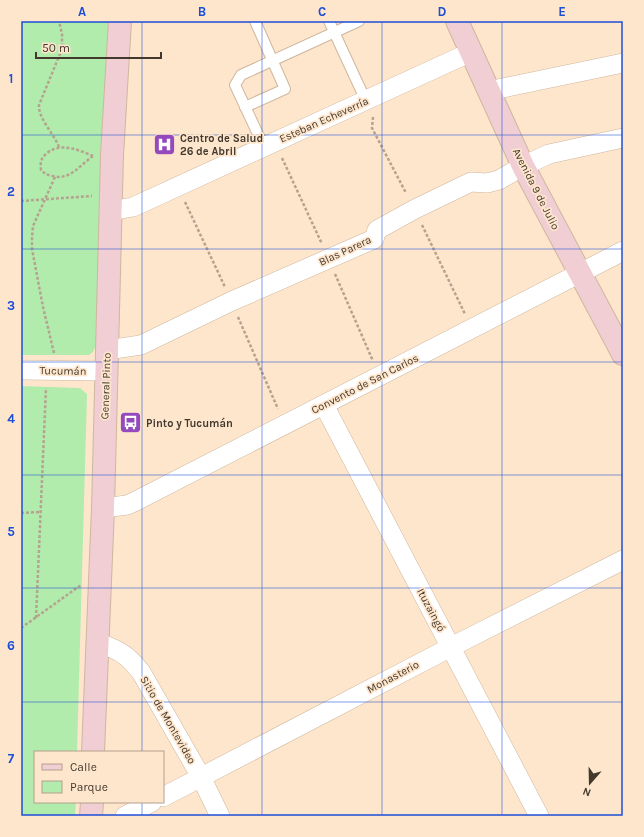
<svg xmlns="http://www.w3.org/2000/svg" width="644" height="837" viewBox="0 0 644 837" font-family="Karla,sans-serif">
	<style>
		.green { fill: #b1ecad }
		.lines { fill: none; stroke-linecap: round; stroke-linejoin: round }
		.lane-casing { stroke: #ceb79e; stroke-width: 12 }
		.street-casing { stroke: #ceb79e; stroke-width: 20 }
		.secondary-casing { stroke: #ceb79e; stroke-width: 24 }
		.path { stroke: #b5a38f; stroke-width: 2.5; stroke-dasharray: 3 2; stroke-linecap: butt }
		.lane { stroke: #fff; stroke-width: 10 }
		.street { stroke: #fff; stroke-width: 19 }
		.secondary { stroke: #f0ced3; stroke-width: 22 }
		.grid { fill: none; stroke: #1d4ed8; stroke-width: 1; stroke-opacity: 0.55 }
		.labels { text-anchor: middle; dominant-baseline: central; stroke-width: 3.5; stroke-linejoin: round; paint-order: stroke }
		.street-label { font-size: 11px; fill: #42382e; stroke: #fee6cc }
		.poi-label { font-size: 11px; font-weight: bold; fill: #42382e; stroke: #fee6cc; text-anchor: start }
		.neatline { fill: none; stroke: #1d4ed8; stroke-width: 1.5 }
		.grid-label { font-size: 13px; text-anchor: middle; font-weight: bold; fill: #1d4ed8 }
	</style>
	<rect width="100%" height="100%" fill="#fee6cc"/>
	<g class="green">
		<path d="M21 21H109L96 345 93 352 89 355H21Z"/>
		<path d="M21 386 80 388 87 394 77 752H35V802H76L75 816H21Z"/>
	</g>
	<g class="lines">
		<defs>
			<g id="lane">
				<path d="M329 21 366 101"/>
				<path d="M245 107 285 89 255 21"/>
				<path d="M264 147 235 85 241 75 359 21"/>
			</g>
			<g id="street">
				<path d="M488 91 623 63"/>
				<path d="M110 211 133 207 471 52"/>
				<path d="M107 350 141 345 232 301 374 239 377 230 415 209 471 182 487 183 499 180 523 166 549 154 623 138"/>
				<path d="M21 370 106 371"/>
				<path d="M324 405 539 816"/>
				<path d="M103 508 127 505 134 502 623 251"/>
				<path d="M97 642C118 650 126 653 141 672L201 777 220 816"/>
				<path d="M163 797 451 647 623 560"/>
				<path d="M125 816 152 802"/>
			</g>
			<g id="secondary">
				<path d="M457 21 523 166 623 354"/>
				<path d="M93 752 103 508 112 155 120 21"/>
				<path d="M91 816 92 802"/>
			</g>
		</defs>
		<use href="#lane" class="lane-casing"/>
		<use href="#street" class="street-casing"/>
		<use href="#secondary" class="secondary-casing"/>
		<g class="path">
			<path d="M373 117 372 128 406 193"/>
			<path d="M59 147C54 134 38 118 39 105L62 49V34L59 21"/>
			<path d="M93 156C79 150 61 142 47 153 41 158 40 162 41 170 44 173 47 175 52 176 70 181 80 165 93 156"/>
			<path d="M282 158 322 244"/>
			<path d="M21 201 92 196"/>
			<path d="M185 202 225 287"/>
			<path d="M422 225 465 314"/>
			<path d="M335 274 373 361"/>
			<path d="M238 317 278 409"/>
			<path d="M54 353 43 307 32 249V237L33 226 55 177"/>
			<path d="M21 513 40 512"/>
			<path d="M36 618 46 388"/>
			<path d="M21 628 81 585"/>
		</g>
		<use href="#lane" class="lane"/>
		<use href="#street" class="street"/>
		<use href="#secondary" class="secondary"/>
	</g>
	<path class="grid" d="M142 21V752M262 21V816M382 21V816M502 21V816M21 135H623M21 249H623M21 362H623M21 475H623M21 588H623M21 702H623M142 802V816"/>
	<defs>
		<symbol id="hospital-square" viewBox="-11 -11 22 22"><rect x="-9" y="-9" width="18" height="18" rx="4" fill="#944abc" stroke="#fee6cc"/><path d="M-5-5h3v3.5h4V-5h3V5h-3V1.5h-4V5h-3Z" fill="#fff"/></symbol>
		<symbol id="bus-square" viewBox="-11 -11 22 22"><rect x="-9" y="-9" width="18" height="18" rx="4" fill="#944abc" stroke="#fee6cc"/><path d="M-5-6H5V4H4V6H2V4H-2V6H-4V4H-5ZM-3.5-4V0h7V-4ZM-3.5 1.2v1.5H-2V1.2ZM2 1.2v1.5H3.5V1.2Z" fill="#fff"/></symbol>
	</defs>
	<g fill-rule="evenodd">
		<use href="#hospital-square" x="152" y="132" width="25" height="25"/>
		<use href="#bus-square" x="118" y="410" width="25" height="25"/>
	</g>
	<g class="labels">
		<g class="street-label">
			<text transform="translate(324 120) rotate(-24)">Esteban Echeverría</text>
			<text transform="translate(536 189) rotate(63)">Avenida 9 de Julio</text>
			<text transform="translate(345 251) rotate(-25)">Blas Parera</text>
			<text transform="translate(63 371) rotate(1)">Tucumán</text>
			<text transform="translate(365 384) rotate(-27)">Convento de San Carlos</text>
			<text transform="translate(106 386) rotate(-88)">General Pinto</text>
			<text transform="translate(431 610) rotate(62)">Ituzaingó</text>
			<text transform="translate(393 677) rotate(-28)">Monasterio</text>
			<text transform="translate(168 720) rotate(60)">Sitio de Montevideo</text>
		</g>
		<g class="poi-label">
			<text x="180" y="138">Centro de Salud<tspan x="180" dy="13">26 de Abril</tspan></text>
			<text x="146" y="423">Pinto y Tucumán</text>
		</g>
	</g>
	<rect width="644" height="837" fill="none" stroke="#fee6cc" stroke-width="44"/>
	<rect x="34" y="751" width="130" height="52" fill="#fee6cc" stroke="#b3a08d"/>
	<rect x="42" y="764" width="20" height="6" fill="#f0ced3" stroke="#b3a08d"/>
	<text x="70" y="771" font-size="12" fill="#42382e">Calle</text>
	<rect x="42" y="781" width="20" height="12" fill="#b1ecad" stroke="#b3a08d"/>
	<text x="70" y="791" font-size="12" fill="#42382e">Parque</text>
	<g transform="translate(590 783) rotate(200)" stroke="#fee6cc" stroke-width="3" paint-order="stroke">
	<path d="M0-3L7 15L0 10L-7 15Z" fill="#42382e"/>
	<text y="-6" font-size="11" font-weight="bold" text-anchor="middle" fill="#42382e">N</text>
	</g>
	<path d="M36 52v6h125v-6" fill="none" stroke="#42382e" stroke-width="2"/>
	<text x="42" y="52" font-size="12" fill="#42382e" stroke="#fee6cc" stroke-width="3" paint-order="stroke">50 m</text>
	<rect x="22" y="22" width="600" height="793" class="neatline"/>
	<g class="grid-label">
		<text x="82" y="16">A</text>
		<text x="202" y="16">B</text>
		<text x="322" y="16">C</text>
		<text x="442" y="16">D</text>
		<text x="562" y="16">E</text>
		<text x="11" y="83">1</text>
		<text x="11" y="196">2</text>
		<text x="11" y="310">3</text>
		<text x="11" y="423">4</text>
		<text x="11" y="536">5</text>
		<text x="11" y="650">6</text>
		<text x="11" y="763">7</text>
	</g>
</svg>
